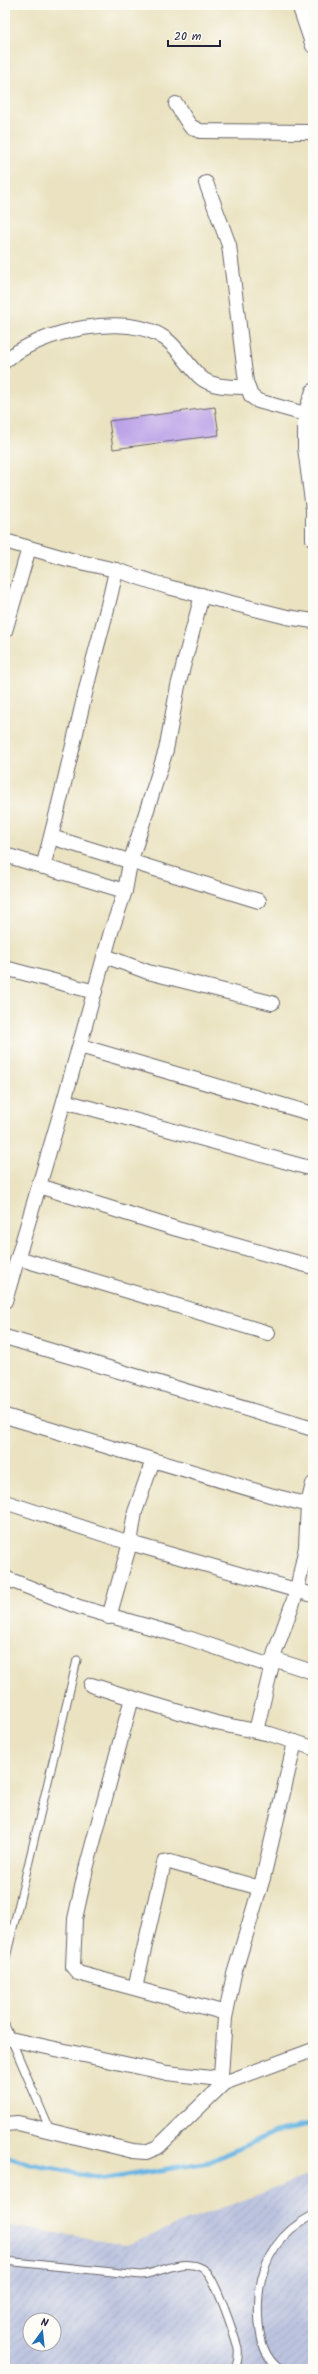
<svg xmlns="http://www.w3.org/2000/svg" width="318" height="2374" viewBox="0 0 318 2374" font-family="Kalam,sans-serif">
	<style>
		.industrial { fill: url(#industrial-furrows); fill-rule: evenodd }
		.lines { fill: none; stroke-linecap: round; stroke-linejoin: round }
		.stream { stroke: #69b5e3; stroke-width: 5 }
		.building { fill: #bba1e7 }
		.service-casing { stroke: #68656a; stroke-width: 9 }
		.minor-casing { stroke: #68656a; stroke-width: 16 }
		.service { stroke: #fff; stroke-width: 7 }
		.minor { stroke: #fff; stroke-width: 14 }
	</style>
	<defs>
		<pattern id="industrial-furrows" width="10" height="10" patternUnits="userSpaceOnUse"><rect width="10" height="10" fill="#bbc3de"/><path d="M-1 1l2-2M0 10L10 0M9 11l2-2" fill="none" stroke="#a0a7bf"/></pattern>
	</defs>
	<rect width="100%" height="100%" fill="#fdfcf7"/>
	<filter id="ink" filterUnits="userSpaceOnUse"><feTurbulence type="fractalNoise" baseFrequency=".025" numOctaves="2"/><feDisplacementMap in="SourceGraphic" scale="8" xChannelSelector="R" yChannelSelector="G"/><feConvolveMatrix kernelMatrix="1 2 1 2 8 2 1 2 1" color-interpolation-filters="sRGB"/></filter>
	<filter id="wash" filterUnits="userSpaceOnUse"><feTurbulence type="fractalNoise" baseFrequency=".012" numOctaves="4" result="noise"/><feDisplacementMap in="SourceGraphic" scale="16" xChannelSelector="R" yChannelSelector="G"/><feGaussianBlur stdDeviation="0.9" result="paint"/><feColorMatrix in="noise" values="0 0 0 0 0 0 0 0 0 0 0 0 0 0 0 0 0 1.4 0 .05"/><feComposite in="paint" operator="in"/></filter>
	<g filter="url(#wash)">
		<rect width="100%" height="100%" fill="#eae2c0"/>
		<path class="industrial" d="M313 2174V2369H5V2225L126 2244ZM30 2320H54V2344H30Z"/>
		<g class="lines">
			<path class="stream" d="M5 2156 30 2164 106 2179 209 2162 275 2132 313 2124"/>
		</g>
		<g id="blocks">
			<path class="building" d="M215 407 219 435 113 449 109 421Z"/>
		</g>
	</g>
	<g filter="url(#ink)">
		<use href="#blocks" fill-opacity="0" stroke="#68656a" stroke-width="1"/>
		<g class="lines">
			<defs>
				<g id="service">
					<path d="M5 1962 77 1660"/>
					<path d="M5 2025 50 2130"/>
					<path d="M5 2261 141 2275C158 2273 176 2262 192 2265 196 2265 203 2268 206 2271 216 2280 234 2334 238 2348 239 2356 238 2362 235 2369"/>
					<path d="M280 2369C265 2358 261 2343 259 2324 255 2277 269 2237 313 2215"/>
				</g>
				<g id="minor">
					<path d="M299 5 313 46"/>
					<path d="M176 104 190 126 200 131 313 132"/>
					<path d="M206 183 229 245 246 382 251 396 258 401 305 414"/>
					<path d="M5 361C39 331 127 310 166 339 179 349 187 364 199 376 211 388 232 387 248 387"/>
					<path d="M313 391 305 414V448L313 509V539"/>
					<path d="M5 541 71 560 116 570 168 587 287 617 313 621"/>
					<path d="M5 631 29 548"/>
					<path d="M51 837 259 901"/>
					<path d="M5 855 125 891"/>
					<path d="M43 867C60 804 74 740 89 677 98 641 109 606 116 570"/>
					<path d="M105 956 148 972 272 1003"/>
					<path d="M5 968 95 992"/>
					<path d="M80 1046 313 1114"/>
					<path d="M64 1101 313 1169"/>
					<path d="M39 1186 177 1229 313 1267"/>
					<path d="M18 1258 268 1333"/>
					<path d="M5 1301 64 1101 111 932 125 891 130 863 166 750 178 686 202 595"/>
					<path d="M5 1337 313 1429"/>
					<path d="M5 1416 270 1495 313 1506"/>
					<path d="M5 1502 130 1543 313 1595"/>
					<path d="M5 1578 79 1607 185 1637 271 1666"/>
					<path d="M109 1617 130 1543 135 1512 153 1460"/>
					<path d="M273 1659 313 1672"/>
					<path d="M91 1685 132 1698"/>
					<path d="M256 1731 275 1652 296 1594 306 1547 308 1504 313 1484"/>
					<path d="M295 1742 313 1748"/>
					<path d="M135 1988 164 1863 170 1862 260 1888"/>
					<path d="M5 2038 167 2073 211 2078 221 2075 225 2018 234 1974 263 1878 295 1742 270 1734 216 1723 132 1698 86 1869 75 1919 73 1967 78 1973 226 2013"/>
					<path d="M224 2083 313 2050"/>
					<path d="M5 2124 18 2123 133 2151 146 2152 158 2147 224 2083 221 2075"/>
				</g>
			</defs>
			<use href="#service" class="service-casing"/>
			<use href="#minor" class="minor-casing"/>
			<use href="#service" class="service"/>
			<use href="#minor" class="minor"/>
		</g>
	</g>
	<rect width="318" height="2374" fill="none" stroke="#fdfcf7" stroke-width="20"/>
	<g transform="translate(42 2332) rotate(15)"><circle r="19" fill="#fdfcf7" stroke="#a5a5ac"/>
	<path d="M0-3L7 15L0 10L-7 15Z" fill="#1f6fb2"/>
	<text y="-6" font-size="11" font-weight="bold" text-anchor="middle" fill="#22223b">N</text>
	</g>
	<path d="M168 40v6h52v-6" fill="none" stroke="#22223b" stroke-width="2"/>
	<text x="174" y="40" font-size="12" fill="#22223b" stroke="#fdfcf7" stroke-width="3" paint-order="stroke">20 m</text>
</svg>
